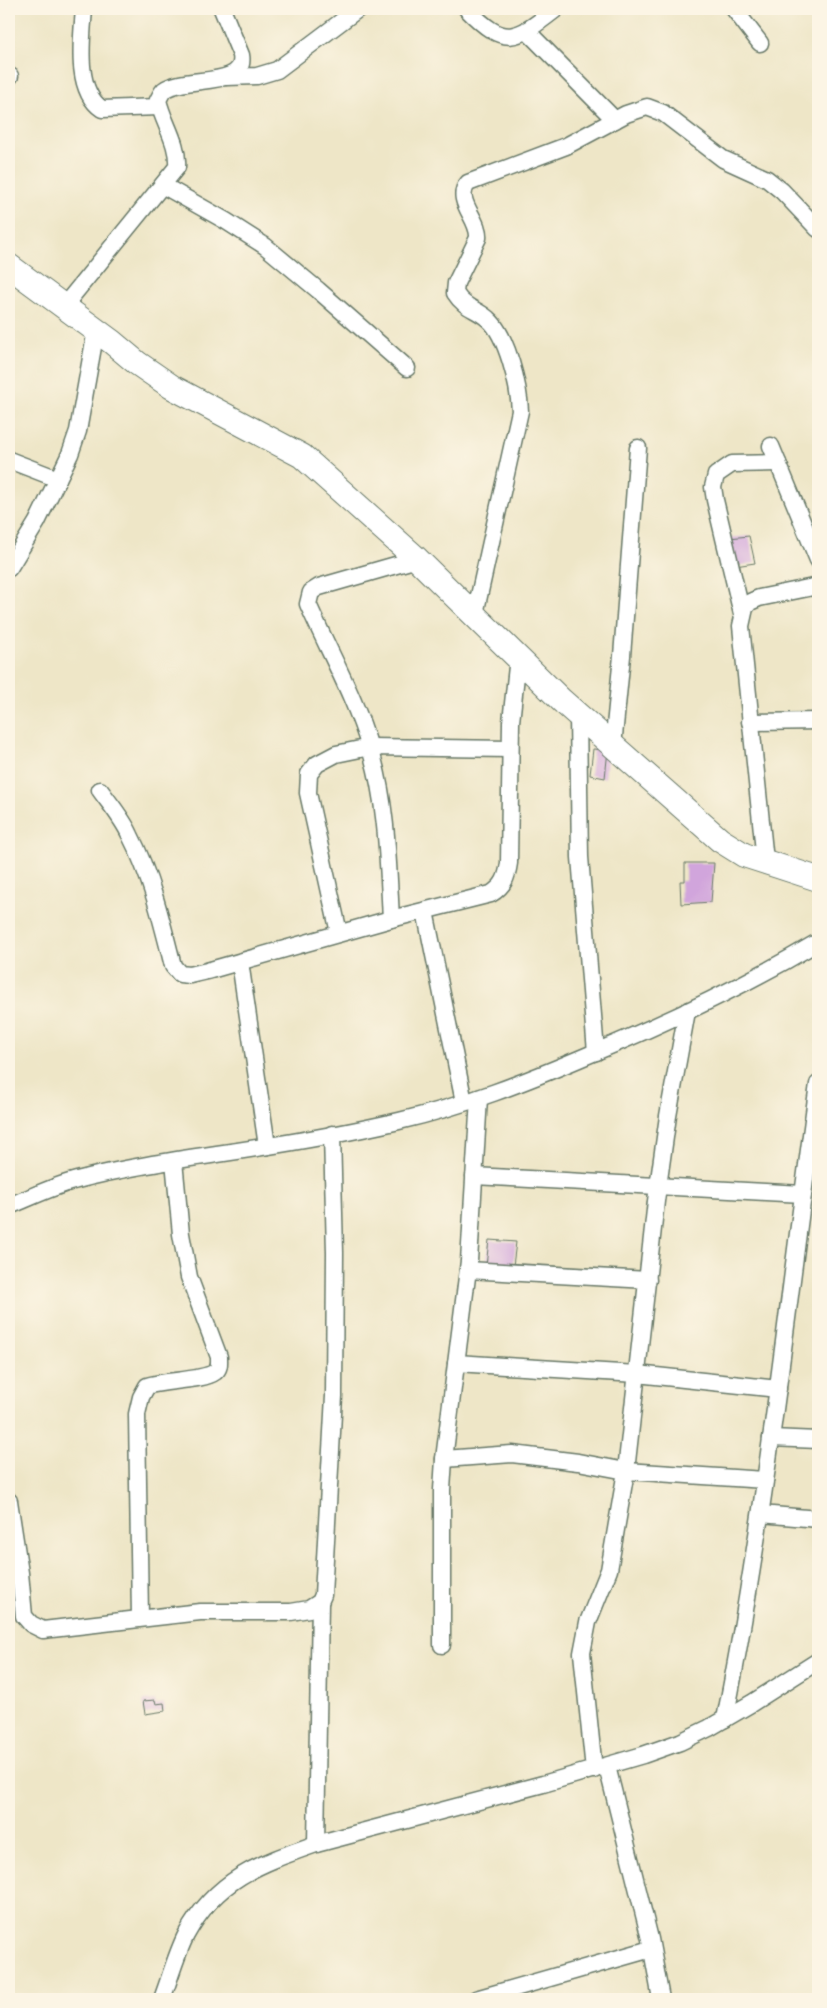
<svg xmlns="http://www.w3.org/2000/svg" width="827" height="2008" viewBox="0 0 827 2008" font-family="'Comic Neue',sans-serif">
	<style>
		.building { fill: #d1a5dc }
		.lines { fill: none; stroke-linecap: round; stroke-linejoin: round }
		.street-casing { stroke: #677867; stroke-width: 19 }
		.secondary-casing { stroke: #677867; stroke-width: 26 }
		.street { stroke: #fff; stroke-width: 16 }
		.secondary { stroke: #fff; stroke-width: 24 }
	</style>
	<rect width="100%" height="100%" fill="#fcf5e5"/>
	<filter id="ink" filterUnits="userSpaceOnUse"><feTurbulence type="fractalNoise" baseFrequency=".02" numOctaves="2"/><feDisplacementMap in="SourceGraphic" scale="10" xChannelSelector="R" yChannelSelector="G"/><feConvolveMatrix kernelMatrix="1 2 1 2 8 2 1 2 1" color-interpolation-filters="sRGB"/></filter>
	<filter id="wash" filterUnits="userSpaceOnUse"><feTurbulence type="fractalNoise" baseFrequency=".0096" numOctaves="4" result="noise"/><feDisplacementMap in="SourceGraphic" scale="20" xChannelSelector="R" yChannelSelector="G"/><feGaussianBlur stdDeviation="1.12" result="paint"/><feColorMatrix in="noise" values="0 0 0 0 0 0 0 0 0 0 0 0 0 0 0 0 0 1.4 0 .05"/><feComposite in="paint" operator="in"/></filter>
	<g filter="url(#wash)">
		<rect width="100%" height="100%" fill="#eee6c7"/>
		<g id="blocks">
			<g class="building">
				<path d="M749 536 755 563 735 566 729 538Z"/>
				<path d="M593 749 608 750 605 778 590 775Z"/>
				<path d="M685 863H714L711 902 681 904 680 881H685Z"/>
				<path d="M489 1240 516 1242 513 1266H486Z"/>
				<path d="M155 1700 156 1704 164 1703 165 1711 145 1714 143 1701Z"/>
			</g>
		</g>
	</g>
	<g filter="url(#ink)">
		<use href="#blocks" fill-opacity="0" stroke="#677867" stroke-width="1"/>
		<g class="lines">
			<defs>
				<g id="street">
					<path d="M84 9C82 38 74 90 102 109L159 107"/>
					<path d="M467 9C506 49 516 40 556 9"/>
					<path d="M734 9 760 43"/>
					<path d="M527 31 615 120"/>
					<path d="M9 76H10"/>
					<path d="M226 77 257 76 277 70 358 9"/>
					<path d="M164 186 226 221 265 246 318 290 407 368"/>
					<path d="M64 306 177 167C179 143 163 123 158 100 160 97 161 93 164 90 184 75 247 89 241 55L222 9"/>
					<path d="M771 446 818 560"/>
					<path d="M9 460 58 479"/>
					<path d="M9 568 37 522 70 454 78 431 96 330"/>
					<path d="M475 614 520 411C519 386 507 335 488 319 476 308 465 309 455 293L456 283 478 238C480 219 453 200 468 183L566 146 626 114 647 107 663 113 723 159 767 179 782 191 818 229"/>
					<path d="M742 614 715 500 713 487 716 475 732 464 778 463"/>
					<path d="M578 715 580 857 596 1052"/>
					<path d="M750 722 818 721"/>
					<path d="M613 746 622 656 638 448"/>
					<path d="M100 790C110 804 123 819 130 835 151 876 162 922 173 966L180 974 190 975 207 971 391 919 491 894C504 886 507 877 509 863L511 722 518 657"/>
					<path d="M765 861 741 626 745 608 750 602 759 598 818 586"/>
					<path d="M425 911 464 1102"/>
					<path d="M391 919C388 863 387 802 370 748 355 697 329 652 308 604L311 592 319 587 417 559"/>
					<path d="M339 933 308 793 309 774 317 764 336 754 370 747 510 749"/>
					<path d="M240 962 267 1146"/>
					<path d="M474 1176 803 1194"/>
					<path d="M9 1206C32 1197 53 1186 77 1180 123 1168 170 1161 217 1154 278 1145 339 1135 399 1121 464 1106 525 1082 586 1056 666 1023 744 986 818 942"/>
					<path d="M468 1270 648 1280"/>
					<path d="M456 1363 637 1374 778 1389"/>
					<path d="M771 1438 818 1440"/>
					<path d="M444 1459 512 1454 578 1462 626 1471 765 1480"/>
					<path d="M9 1501 20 1573 24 1616 31 1624 43 1630 200 1612H291L309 1609 320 1602 323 1595 334 1396 335 1253 332 1134"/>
					<path d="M761 1514 818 1519"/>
					<path d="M140 1618 137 1414 141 1397 147 1386C164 1380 203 1381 215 1372 220 1368 219 1363 219 1357L189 1277 181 1234 174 1161"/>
					<path d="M442 1645V1490L444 1459 469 1261 479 1098"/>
					<path d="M725 1719C767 1509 788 1296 818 1084"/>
					<path d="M607 1766 650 1939 661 1999"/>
					<path d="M594 1770 582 1653 588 1622 609 1570 626 1471 656 1201 668 1116 687 1011"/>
					<path d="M316 1844 320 1602"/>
					<path d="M162 1999C170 1978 176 1955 186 1935 216 1879 259 1864 316 1844L543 1784 643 1755 680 1742 709 1728 752 1703 818 1661"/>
					<path d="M476 1999 651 1949"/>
				</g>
				<path id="secondary" d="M9 266 112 342 137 363 172 387 302 456 417 559 561 700 720 840 744 855 818 879"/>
			</defs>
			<use href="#street" class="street-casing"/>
			<use href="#secondary" class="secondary-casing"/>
			<use href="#street" class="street"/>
			<use href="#secondary" class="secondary"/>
		</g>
	</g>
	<rect width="827" height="2008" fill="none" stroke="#fcf5e5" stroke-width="30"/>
</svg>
